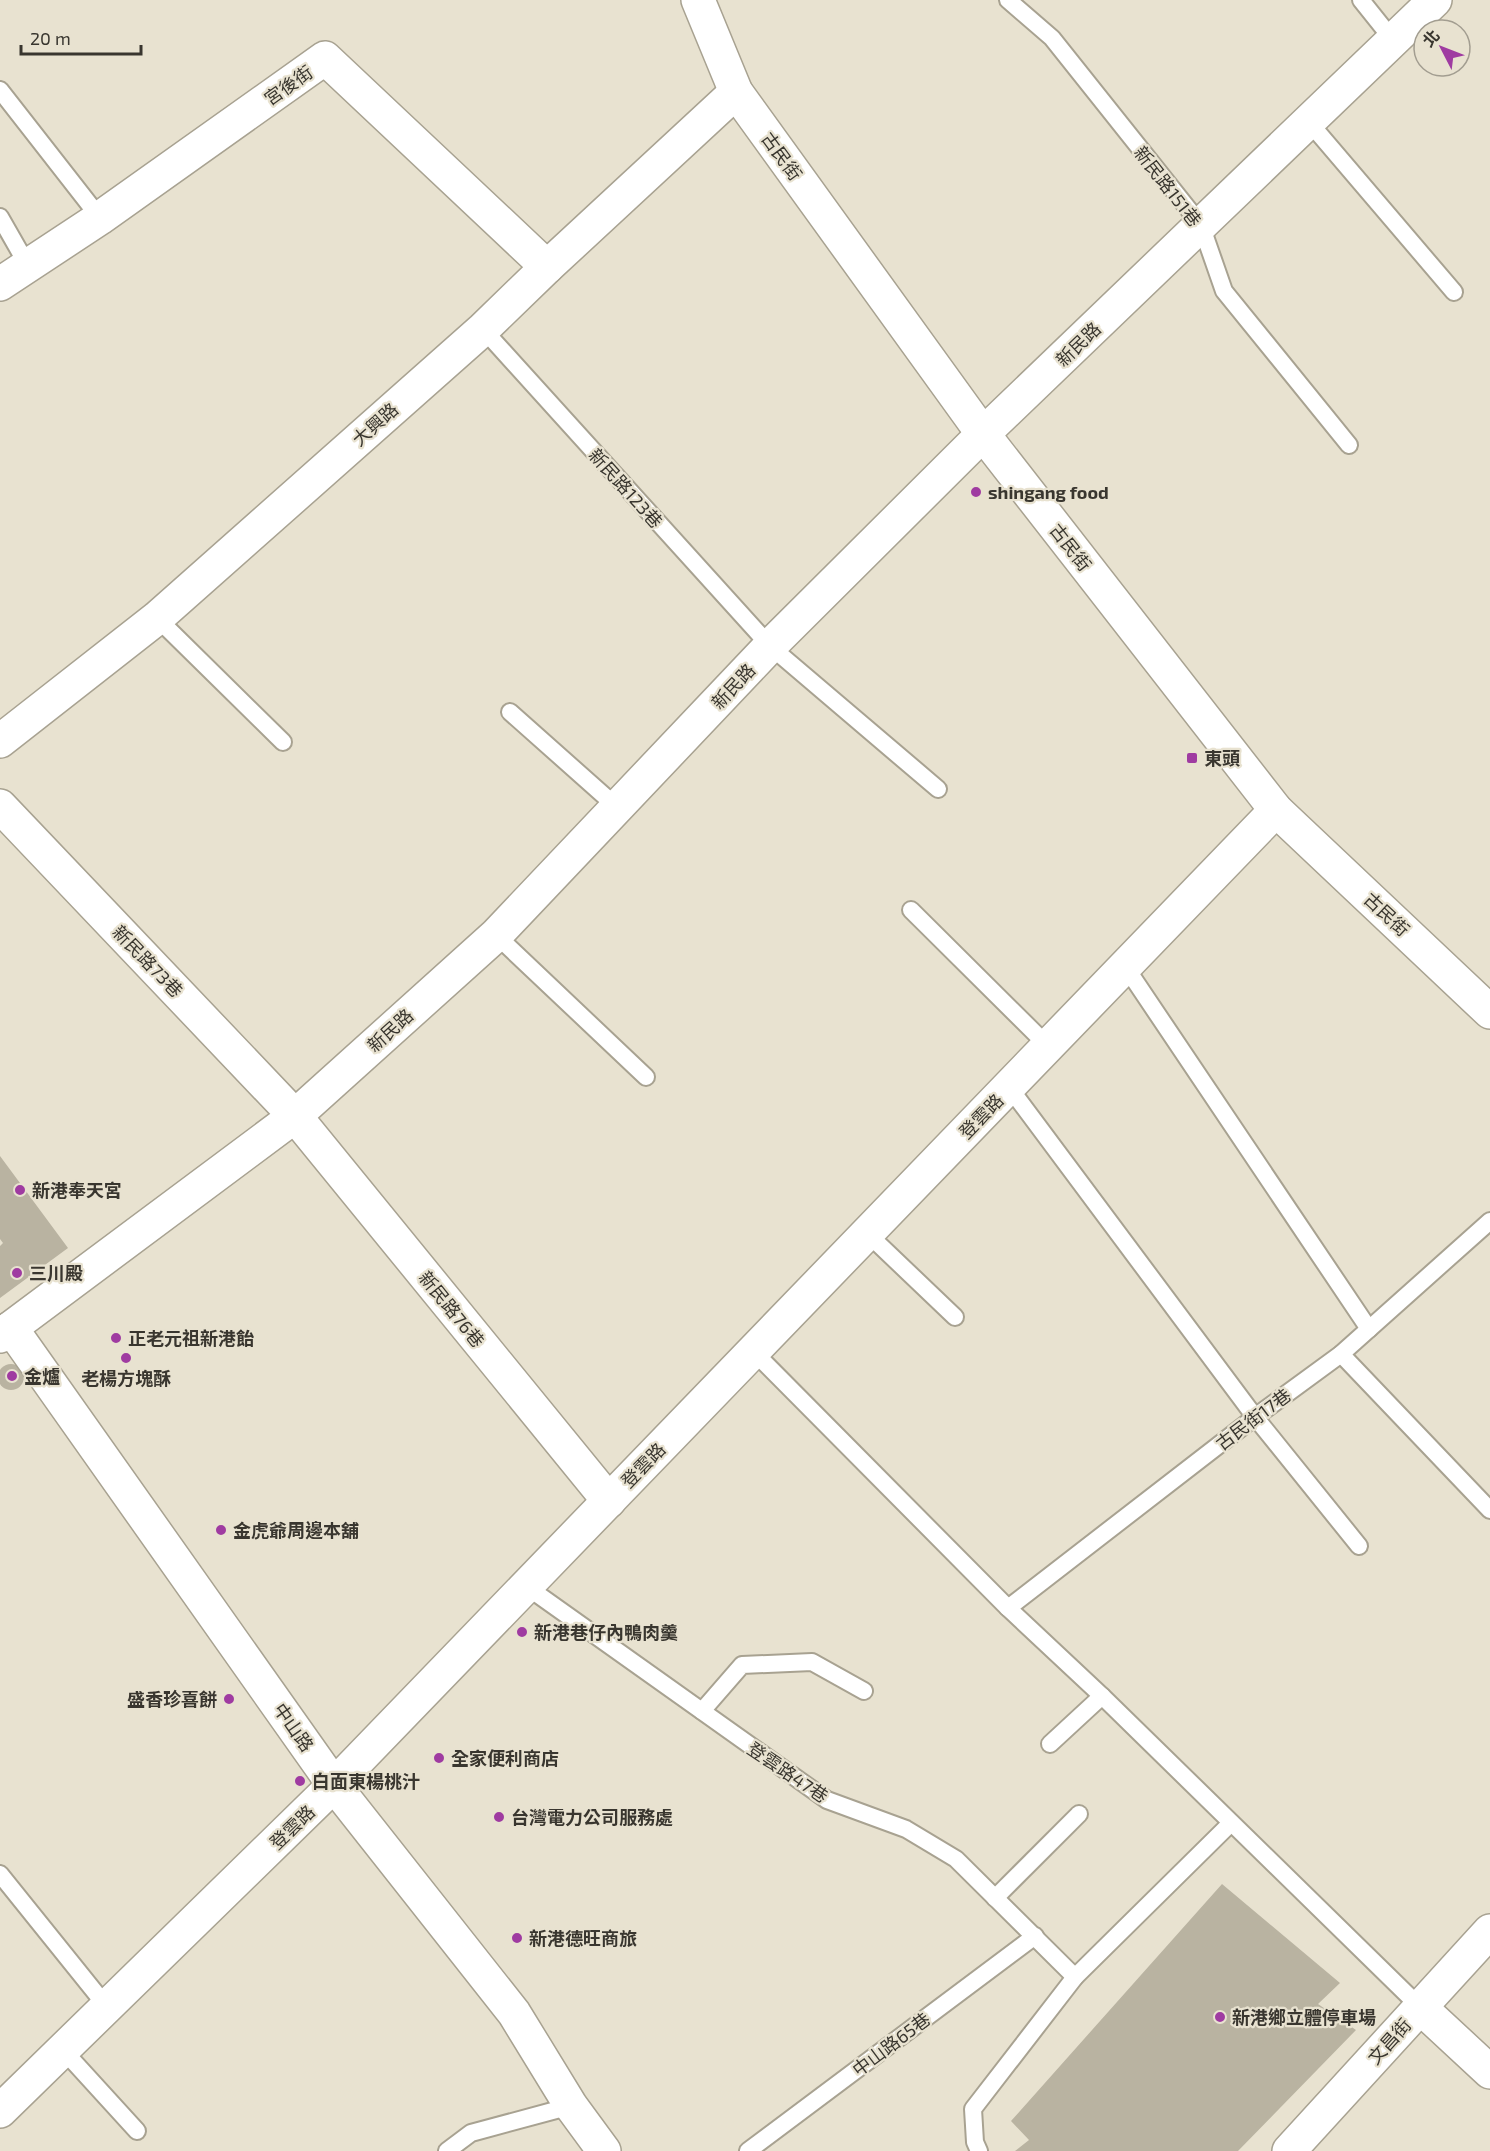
<svg xmlns="http://www.w3.org/2000/svg" width="1490" height="2151" viewBox="0 0 1490 2151" font-family="'Exo 2','Noto Sans TC',sans-serif">
	<style>
		.building { fill: #b9b3a1 }
		.lines { fill: none; stroke-linecap: round; stroke-linejoin: round }
		.lane-casing { stroke: #a8a291; stroke-width: 20 }
		.street-casing { stroke: #a8a291; stroke-width: 36 }
		.secondary-casing { stroke: #a8a291; stroke-width: 36 }
		.lane { stroke: #fff; stroke-width: 16 }
		.street { stroke: #fff; stroke-width: 33 }
		.secondary { stroke: #fff; stroke-width: 33 }
		.poi-dot { fill: #9f3ba1; stroke: #e8e2d0; stroke-width: 2 }
		.labels { text-anchor: middle; dominant-baseline: central; stroke-width: 4.5; stroke-linejoin: round; paint-order: stroke }
		.street-label { font-size: 18px; fill: #39362f; stroke: #e8e2d0 }
		.poi-label { font-size: 18px; font-weight: bold; fill: #39362f; stroke: #e8e2d0; text-anchor: start }
	</style>
	<rect width="100%" height="100%" fill="#e8e2d0"/>
	<g class="building">
		<path d="M0 1156 68 1248 0 1298V1246L3 1243 0 1239Z"/>
		<circle cx="11" cy="1377" r="13"/>
		<path d="M1222 1884 1340 1983 1318 2004 1356 2030 1238 2151H1015L1029 2140 1011 2121Z"/>
	</g>
	<g class="lines">
		<defs>
			<g id="lane">
				<path d="M1008 0 1052 38 1201 225 1224 291 1349 445"/>
				<path d="M1361 0 1393 40"/>
				<path d="M0 90 100 218"/>
				<path d="M1309 122 1454 292"/>
				<path d="M0 217 28 266"/>
				<path d="M483 329 770 646 938 789"/>
				<path d="M157 618 283 742"/>
				<path d="M510 712 618 808"/>
				<path d="M911 910 1048 1046"/>
				<path d="M496 935 646 1077"/>
				<path d="M1125 966 1369 1329"/>
				<path d="M1009 1087 1255 1417 1359 1546"/>
				<path d="M867 1233 955 1317"/>
				<path d="M753 1351 1008 1608 1102 1696 1420 2007"/>
				<path d="M1341 1354 1490 1510"/>
				<path d="M526 1586 827 1800 906 1829 956 1859 1075 1977"/>
				<path d="M1008 1608 1255 1417 1341 1354 1490 1221"/>
				<path d="M702 1711 742 1665 812 1662 864 1691"/>
				<path d="M1050 1744 1102 1696"/>
				<path d="M0 1874 107 2007"/>
				<path d="M995 1898 1079 1814"/>
				<path d="M64 2051 137 2131"/>
				<path d="M447 2151 471 2133 571 2106"/>
				<path d="M748 2151 1035 1936"/>
				<path d="M979 2151 975 2142 973 2109 1075 1977 1231 1823"/>
			</g>
			<g id="street">
				<path d="M0 284 100 218 325 58 547 267"/>
				<path d="M983 434 1276 810 1490 1012"/>
				<path d="M0 741 157 618 483 329 547 267 736 92"/>
				<path d="M0 806 295 1116 609 1501"/>
				<path d="M1420 2007 1490 2072"/>
				<path d="M0 2111 334 1785 1276 810"/>
				<path d="M1289 2151 1490 1931"/>
			</g>
			<g id="secondary">
				<path d="M698 0 736 92 983 434"/>
				<path d="M11 1328 334 1785 514 2013 571 2106 604 2151"/>
				<path d="M0 1336 295 1116 496 935 770 646 983 434 1435 0"/>
			</g>
		</defs>
		<use href="#lane" class="lane-casing"/>
		<use href="#street" class="street-casing"/>
		<use href="#secondary" class="secondary-casing"/>
		<use href="#lane" class="lane"/>
		<use href="#street" class="street"/>
		<use href="#secondary" class="secondary"/>
	</g>
	<g class="poi-dot">
		<circle cx="976" cy="492" r="6"/>
		<rect x="1186" y="752" width="12" height="12" rx="3"/>
		<circle cx="20" cy="1190" r="6"/>
		<circle cx="17" cy="1273" r="6"/>
		<circle cx="116" cy="1338" r="6"/>
		<circle cx="126" cy="1358" r="6"/>
		<circle cx="12" cy="1376" r="6"/>
		<circle cx="221" cy="1530" r="6"/>
		<circle cx="522" cy="1632" r="6"/>
		<circle cx="229" cy="1699" r="6"/>
		<circle cx="439" cy="1758" r="6"/>
		<circle cx="300" cy="1781" r="6"/>
		<circle cx="499" cy="1817" r="6"/>
		<circle cx="517" cy="1938" r="6"/>
		<circle cx="1220" cy="2017" r="6"/>
	</g>
	<g class="labels">
		<g class="street-label">
			<text transform="translate(288 85) rotate(-35)">宮後街</text>
			<text transform="translate(782 156) rotate(54)">古民街</text>
			<text transform="translate(1168 186) rotate(52)">新民路151巷</text>
			<text transform="translate(1078 344) rotate(-44)">新民路</text>
			<text transform="translate(375 424) rotate(-42)">大興路</text>
			<text transform="translate(626 488) rotate(48)">新民路123巷</text>
			<text transform="translate(1071 547) rotate(52)">古民街</text>
			<text transform="translate(733 686) rotate(-47)">新民路</text>
			<text transform="translate(1387 914) rotate(43)">古民街</text>
			<text transform="translate(148 961) rotate(46)">新民路73巷</text>
			<text transform="translate(390 1030) rotate(-42)">新民路</text>
			<text transform="translate(981 1116) rotate(-46)">登雲路</text>
			<text transform="translate(452 1309) rotate(51)">新民路76巷</text>
			<text transform="translate(1253 1419) rotate(-37)">古民街17巷</text>
			<text transform="translate(643 1465) rotate(-46)">登雲路</text>
			<text transform="translate(294 1727) rotate(55)">中山路</text>
			<text transform="translate(788 1772) rotate(34)">登雲路47巷</text>
			<text transform="translate(292 1827) rotate(-44)">登雲路</text>
			<text transform="translate(1389 2041) rotate(-48)">文昌街</text>
			<text transform="translate(891 2044) rotate(-37)">中山路65巷</text>
		</g>
		<g class="poi-label">
			<text x="988" y="492">shingang food</text>
			<text x="1204" y="758">東頭</text>
			<text x="32" y="1190">新港奉天宮</text>
			<text x="29" y="1273">三川殿</text>
			<text x="128" y="1338">正老元祖新港飴</text>
			<text x="24" y="1376">金爐</text>
			<text x="126" y="1378" text-anchor="middle">老楊方塊酥</text>
			<text x="233" y="1530">金虎爺周邊本舖</text>
			<text x="534" y="1632">新港巷仔內鴨肉羹</text>
			<text x="217" y="1699" text-anchor="end">盛香珍喜餅</text>
			<text x="451" y="1758">全家便利商店</text>
			<text x="312" y="1781">白面東楊桃汁</text>
			<text x="511" y="1817">台灣電力公司服務處</text>
			<text x="529" y="1938">新港德旺商旅</text>
			<text x="1232" y="2017">新港鄉立體停車場</text>
		</g>
	</g>
	<g transform="translate(1442 48) rotate(312)"><circle r="28" fill="#e8e2d0" stroke="#a29d90" stroke-width="1.5"/>
	<path d="M0-4.5L10 22L0 15L-10 22Z" fill="#9f3ba1"/>
	<text y="-9" font-size="16" font-weight="bold" text-anchor="middle" fill="#39362f">北</text>
	</g>
	<path d="M21 45v9h120v-9" fill="none" stroke="#39362f" stroke-width="3"/>
	<text x="30" y="45" font-size="18" fill="#39362f" stroke="#e8e2d0" stroke-width="4.5" paint-order="stroke">20 m</text>
</svg>
